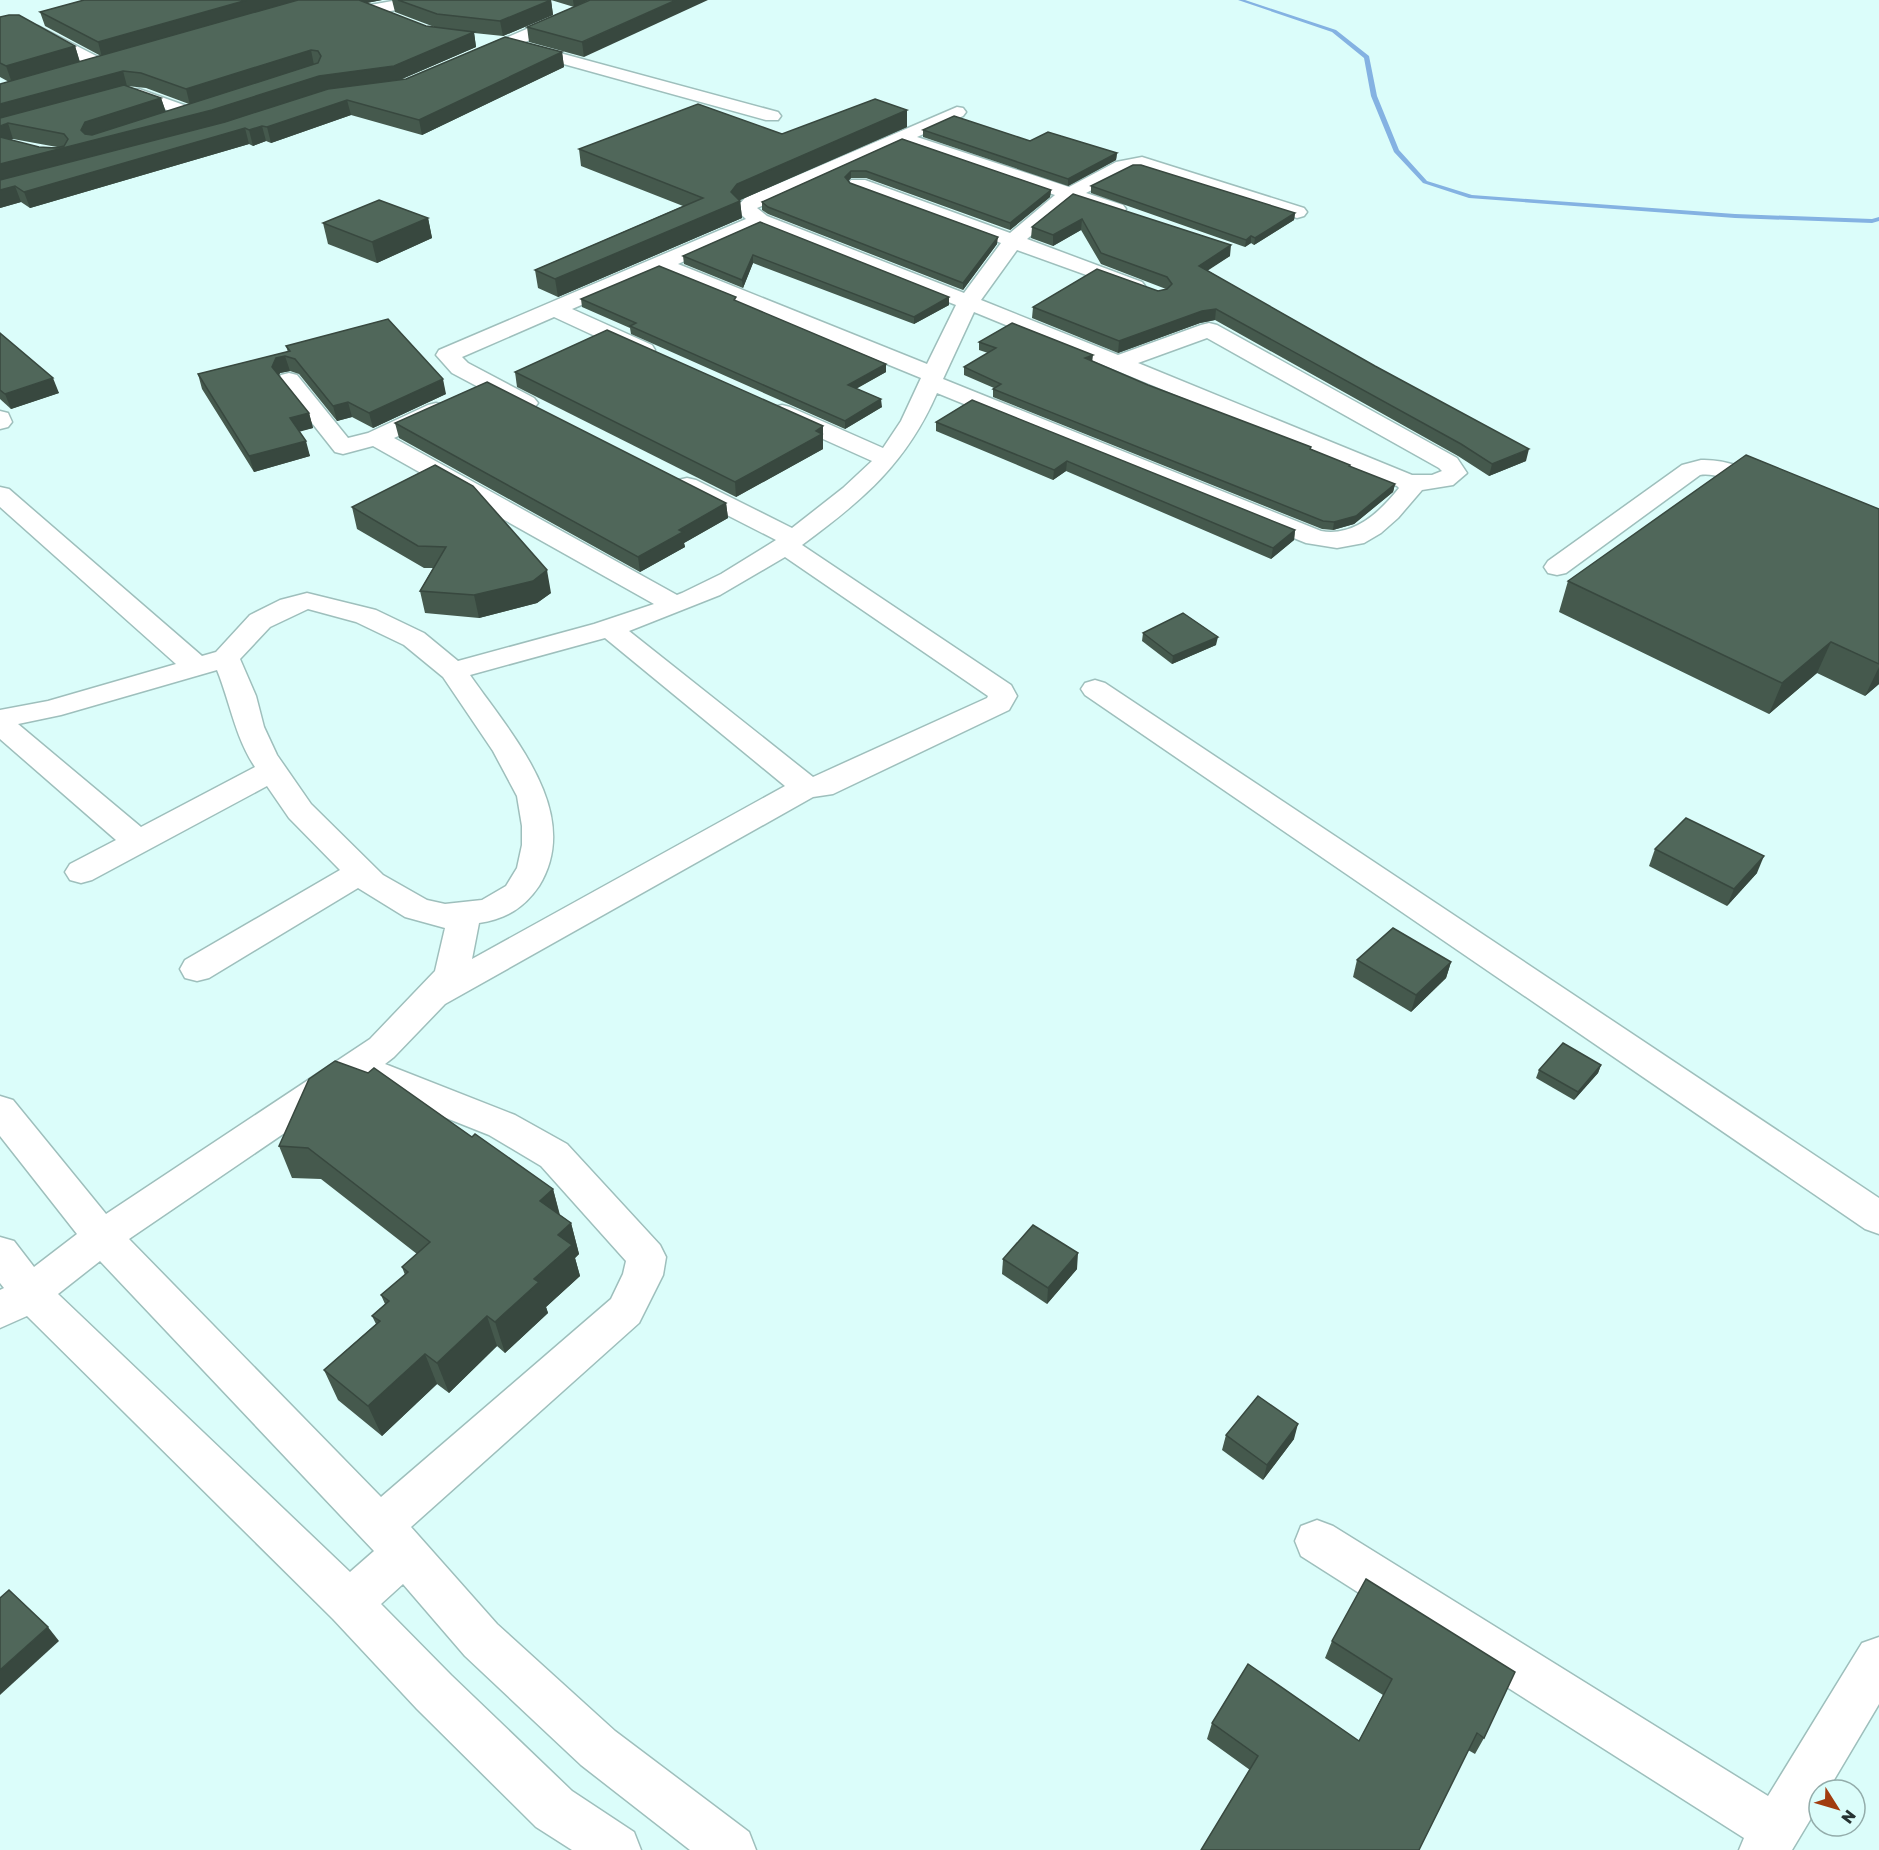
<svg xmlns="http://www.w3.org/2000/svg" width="1879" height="1850" viewBox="0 0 1879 1850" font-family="'Golos Text',sans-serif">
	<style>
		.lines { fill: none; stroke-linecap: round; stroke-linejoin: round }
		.stream { fill: #84b2e2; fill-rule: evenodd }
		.minor-casing { stroke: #9ebfbc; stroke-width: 3 }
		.minor { fill: #fff; fill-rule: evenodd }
		.wall { fill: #45594d; fill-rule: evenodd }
		.shaded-wall { fill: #38483f }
		.building { fill: #50675a; stroke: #38483f; stroke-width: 1.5 }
	</style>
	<rect width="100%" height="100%" fill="#dbfdfa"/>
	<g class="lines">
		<path class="stream" d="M1238 0H1245L1336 30 1369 56 1377 96 1399 150 1427 181 1472 195 1735 214 1872 219 1879 217V221L1872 223 1735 218 1469 198 1423 183 1394 152 1371 96 1364 58 1332 32Z"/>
		<defs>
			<g id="minor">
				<path d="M307 0H341L370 5 398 0H430L422 5 370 15 315 5Z"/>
				<path d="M594 0H615L613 3 523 43 778 112 781 116 778 120H766L513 50 511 48 477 62 469 57 471 53Z"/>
				<path d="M38 26 106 61 108 65 100 70 94 69 32 34 30 31Z"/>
				<path d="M139 89 195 109 198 113 195 117 189 118 137 99H114L111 95 114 91Z"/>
				<path d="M957 107 963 108 966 112 963 116 917 137 1069 187 1116 162 1142 157 1304 208 1307 212 1304 216 1297 218 1141 169H1132L1086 193 1123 205 1126 209 1123 213 1116 215 1072 201 1027 239 1142 282 1145 286 1142 290 1135 292 1128 290 1017 250 981 300 1118 355 1201 325 1209 323 1217 325 1457 458 1467 473 1453 485 1422 490 1398 518 1381 533 1364 543 1337 548 1306 543 937 393C906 464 863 500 802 545L1011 685 1017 696 1009 710 833 794 813 797 445 1004 394 1057 385 1064 515 1115 567 1144 660 1245 666 1257 663 1275 639 1323 411 1527 497 1624 615 1731 749 1832 756 1850H690L581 1765 465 1656 403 1584 381 1604 451 1675 572 1791 634 1832 641 1850H572L536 1827 417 1709 333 1619 27 1316 0 1328V1290L4 1288 0 1283V1237L14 1241 34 1267 77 1234 0 1136V1096L13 1100 106 1214 370 1039 435 971 445 928 405 917 358 888 209 978 197 981 185 978 180 969 185 960 340 870 289 818 267 786 92 880 81 883 70 880 65 872 70 864 116 840 0 739V710L48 701 176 664 0 507V487L9 489 202 656 216 652 250 615 280 600 307 593 376 610 424 633 458 661 594 624 654 604 373 446 343 454 335 452 278 380 281 375 289 373 297 375 348 438 368 433 428 405 436 403 444 405 448 410 444 415 394 438 677 595 682 593 721 574 776 540 678 490 675 485 678 480 687 478 696 480 792 528 843 488 872 461 774 417 770 412 774 407 782 405 790 407 883 448 901 421 921 378 660 271 572 309 652 345 655 350 652 355 644 357 636 355 554 317 462 357 468 363 534 398 538 403 534 408 526 410 518 408 452 373 436 355 439 350 746 219 735 209 745 198ZM902 144 1055 195 1010 233 865 180H851L848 184 851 188 1001 243 964 293 767 216 757 208ZM760 227 956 305 927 364 678 264ZM974 312 1397 486 1399 488C1380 512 1354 537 1321 531L943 379ZM1207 338 1439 468 1442 471 1432 475H1412L1138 363ZM785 557 988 696 987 698 813 777 629 631 720 595ZM308 609 356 622 404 645 443 677 493 751 517 796 522 826V845L517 868 506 886 482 900 445 904 427 900 383 875 311 804 277 755 264 727 256 696 240 659 270 627ZM605 638 785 786 472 959 479 923C506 919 524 908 539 886 584 813 511 734 470 675ZM217 670C230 702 235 737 255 767L141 827 18 724 61 715ZM358 1083 489 1135 541 1166 626 1261 623 1274 611 1299 381 1497 129 1239ZM100 1261 374 1551 350 1572 58 1294Z"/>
				<path d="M0 411 8 413 12 422 8 427 0 429Z"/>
				<path d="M1701 460C1727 459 1751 470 1775 481L1778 486 1775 491C1749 498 1727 471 1700 475L1566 573 1557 575 1548 573 1544 567 1548 561 1682 465Z"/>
				<path d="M1095 680 1105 683 1879 1198V1234L1865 1229 1085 695 1081 689 1085 683Z"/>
				<path d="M1317 1520 1333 1526 1768 1796 1862 1643 1879 1637V1704L1828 1790H1819V1805L1792 1850H1739L1744 1838 1301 1556 1295 1541 1301 1526Z"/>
			</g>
		</defs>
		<use href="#minor" class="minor-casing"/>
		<use href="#minor" class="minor"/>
	</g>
	<g class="wall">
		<path d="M84 0H382L366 3 426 26 437 28 395 12 392 0H589L574 7 551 0 553 15 503 36 474 33 476 47 400 80 562 52 564 67 422 135 351 115 271 143 266 141 253 146 249 144 30 208 21 202 0 208 9 82 0 77V17L75 46 80 62 101 56 45 26 40 12ZM127 86 146 88 189 104 166 112 161 98ZM13 139 57 147H39L11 140Z"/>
		<path d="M590 0 584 57 529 42 527 27Z"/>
		<path d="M907 110V127L740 200 742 218 558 297 538 288 535 270 683 206 581 166 579 149 782 134Z"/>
		<path d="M923 130 1030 141 1117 153 1116 160 1068 186 923 137Z"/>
		<path d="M902 139 1051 190 1050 197 1010 230 866 178H851L848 181 850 183 997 244 963 290 768 214 762 210V202Z"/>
		<path d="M1091 186 1295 213 1294 220 1254 245 1251 243 1245 247 1091 193Z"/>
		<path d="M1073 194 1230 256 1207 270 1526 461 1489 476 1458 456 1215 320 1200 323 1118 353 1032 318 1033 307 1158 291 1166 289 1101 264 1081 230 1053 246 1031 238 1032 227Z"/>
		<path d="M428 218 432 238 377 263 328 244 323 223Z"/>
		<path d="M760 222 949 305 914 324 753 263 743 288 684 264 683 256Z"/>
		<path d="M581 299 736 301 886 372 856 389 882 407 845 429 631 334 630 328 582 307Z"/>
		<path d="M0 333 59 393 11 409 0 399Z"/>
		<path d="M979 342 1092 361 1148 385 1311 447V449L1350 467 1395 484 1393 492 1354 524 1333 530 1322 529 993 397V389L994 388 964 375V367L988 353 979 350Z"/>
		<path d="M286 346 446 394 373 428 352 417 337 421 299 374 290 371 280 373 279 376 309 413 313 428 299 431 310 456 254 472 202 389 198 374 288 352Z"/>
		<path d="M515 372 823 426V449L736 497 517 387Z"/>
		<path d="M936 422 1295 530 1294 540 1271 559 1066 471 1053 480 936 431Z"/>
		<path d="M395 423 726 503 728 518 684 543 685 547 640 572 399 438Z"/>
		<path d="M352 507 551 593 537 603 479 618 425 613 420 591 433 568H424L357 529Z"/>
		<path d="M1879 509V684L1865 696 1817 673 1769 714 1559 612 1568 581Z"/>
		<path d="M1143 633 1216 645 1172 664 1142 641Z"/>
		<path d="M1655 849 1757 873 1727 906 1649 866Z"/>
		<path d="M1357 960 1451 962 1446 978 1411 1012 1353 977Z"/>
		<path d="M1601 1065 1598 1073 1574 1100 1536 1078 1539 1070Z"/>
		<path d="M472 1137 553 1189 560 1215 571 1223 579 1254 575 1258 580 1276 546 1307 548 1313 505 1353 497 1346 449 1393 437 1384 382 1436 338 1400 324 1370 376 1324 372 1316 385 1304 381 1295 405 1275 402 1267 417 1254 321 1179 292 1178 279 1146Z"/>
		<path d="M1003 1259 1077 1269 1047 1304 1002 1274Z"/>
		<path d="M1226 1435 1294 1439 1263 1480 1222 1450Z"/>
		<path d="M1332 1641 1484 1738 1475 1754 1468 1750 1250 1770 1207 1739 1212 1723 1359 1741 1383 1695 1325 1658Z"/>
	</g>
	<g class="shaded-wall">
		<path d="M247 0H301L102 57 98 42Z"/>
		<path d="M356 0H382L362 4Z"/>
		<path d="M551 0 553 15 503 36 500 21Z"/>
		<path d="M573 0H589L574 7Z"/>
		<path d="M676 0H708L584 57 582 42Z"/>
		<path d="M474 32 476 47 397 81 216 126 0 182V164L85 142 81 130 85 122 161 98 166 113 319 76Z"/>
		<path d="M75 46 80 63 12 83 6 66Z"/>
		<path d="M311 50 314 65 190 105 186 89Z"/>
		<path d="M562 52 564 67 422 135 419 120Z"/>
		<path d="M123 71 127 86 0 121V104Z"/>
		<path d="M347 100 351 115 271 143 267 127Z"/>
		<path d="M907 110V127L738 201H740L742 218 558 297 555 279 731 192 737 184Z"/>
		<path d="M8 123 13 139 0 142V126Z"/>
		<path d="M262 126 266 141 253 146 249 130Z"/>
		<path d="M245 128 249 144 30 208 24 192Z"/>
		<path d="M1117 153 1116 160 1068 186V179Z"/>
		<path d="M851 171V178L846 184 845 177Z"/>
		<path d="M15 186 21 202 0 208V190Z"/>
		<path d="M1051 190 1050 197 1010 230V223Z"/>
		<path d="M1295 213 1294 220 1254 245 1255 238Z"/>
		<path d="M428 218 432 238 377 263 372 242Z"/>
		<path d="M1082 219 1081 230 1053 246V235Z"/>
		<path d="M1251 236V243L1245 247 1246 240Z"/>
		<path d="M998 237 997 244 963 290V283Z"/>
		<path d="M1231 245 1230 256 1198 277 1199 266Z"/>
		<path d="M753 255V263L743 288 742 280Z"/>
		<path d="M949 297V305L914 324V317Z"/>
		<path d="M1216 309 1215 320 1200 323 1118 353 1119 341 1202 311Z"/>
		<path d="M1093 355 1092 363 1085 358Z"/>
		<path d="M285 356 290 371 280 373 276 381 272 367 276 358Z"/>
		<path d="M886 364V372L848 393V385Z"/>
		<path d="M53 378 59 393 11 409 5 394Z"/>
		<path d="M443 379 446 394 373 428 369 413Z"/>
		<path d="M881 399 882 407 845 429V421Z"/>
		<path d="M348 402 352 417 337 421 333 406Z"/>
		<path d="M309 413 313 428 295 433 290 418Z"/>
		<path d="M823 426V449L736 497 735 482Z"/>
		<path d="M306 441 310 456 254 472 249 456Z"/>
		<path d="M1529 449 1526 461 1489 476 1492 464Z"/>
		<path d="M1067 461 1066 471 1053 480 1054 470Z"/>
		<path d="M1395 484 1393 492 1354 524 1333 530 1334 522Z"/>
		<path d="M726 503 728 518 684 543 685 547 640 572 638 557 679 530Z"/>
		<path d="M1295 530 1294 540 1271 559 1273 548Z"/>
		<path d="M547 570 551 593 537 603 479 618 474 595Z"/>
		<path d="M1218 637 1216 645 1172 664 1173 656Z"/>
		<path d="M1831 642 1817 673 1769 714 1782 683Z"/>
		<path d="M1879 667V684L1865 696Z"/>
		<path d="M1764 856 1757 873 1727 906 1734 889Z"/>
		<path d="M1451 962 1446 978 1411 1012 1416 995Z"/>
		<path d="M1601 1065 1598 1073 1574 1100 1578 1092Z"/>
		<path d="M553 1189 561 1221 540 1201Z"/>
		<path d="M571 1223 579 1254 575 1258 580 1276 546 1307 548 1313 505 1353 495 1322 558 1235Z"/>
		<path d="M1078 1253 1077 1269 1047 1304 1048 1288Z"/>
		<path d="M487 1316 497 1346 449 1393 437 1363Z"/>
		<path d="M425 1354 437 1384 382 1436 368 1406Z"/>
		<path d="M1298 1424 1294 1439 1263 1480 1267 1465Z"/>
		<path d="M48 1627 59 1641 0 1695V1670Z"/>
	</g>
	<g class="building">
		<path d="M84 0H247L98 42 40 12Z"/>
		<path d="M298 0H359L426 26 474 32 394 66 319 76 212 110 0 164V137L39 147 56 148 64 146 68 139 64 134 8 123 0 126V118L124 85 161 98 85 122 81 130 85 134 92 135 318 63 321 56 318 51 311 50 186 89 141 73 123 71 0 104V84Z"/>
		<path d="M398 0H551L500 21 437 14Z"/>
		<path d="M590 0H676L582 42 527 27Z"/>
		<path d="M9 15H19L75 46 6 66 0 63V17Z"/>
		<path d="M505 37 562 52 419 120 347 100 267 127 262 126 249 130 245 128 24 192 15 186 0 190V180L225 122 328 89 406 79Z"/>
		<path d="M875 99 907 110 737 184 731 192 740 201 555 279 535 270 703 198 579 149 698 104 782 134Z"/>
		<path d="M954 116 1030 141 1048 132 1117 153 1068 179 923 130Z"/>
		<path d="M902 139 1051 190 1010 223 866 171H851L845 177 850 183 998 237 963 283 768 207 762 202Z"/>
		<path d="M1133 165H1141L1295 213 1255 238 1251 236 1246 240 1091 186Z"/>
		<path d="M1073 194 1231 245 1199 266 1375 366 1529 449 1492 464 1461 444 1216 309 1202 311 1119 341 1033 307 1097 269 1158 291 1167 289 1172 284 1167 277 1101 253 1082 219 1053 235 1032 227Z"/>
		<path d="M379 200 428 218 372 242 323 223Z"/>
		<path d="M760 222 949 297 914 317 753 255 742 280 683 256Z"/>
		<path d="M659 266 736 297 734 300 886 364 848 385 881 399 845 421 630 326 636 323 581 299Z"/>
		<path d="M388 319 443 379 369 413 348 402 333 406 295 359 285 356 276 358 272 367 309 413 290 418 306 441 249 456 198 374 290 351 286 346Z"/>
		<path d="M1012 323 1093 355 1085 358 1148 385 1311 447 1310 449 1350 465 1349 466 1395 484 1356 516 1334 522 1323 521 993 389 1001 384 964 367 996 348 979 342Z"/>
		<path d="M607 330 823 426 816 431 822 434 735 482 515 372Z"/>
		<path d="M0 333 53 378 5 394 0 390Z"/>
		<path d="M487 382 726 503 679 530 683 532 638 557 395 423Z"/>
		<path d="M972 400 1295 530 1273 548 1067 461 1054 470 936 422Z"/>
		<path d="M1746 455 1879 509V664L1831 642 1782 683 1568 581Z"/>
		<path d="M435 465 473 486 547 570 533 581 474 595 420 591 446 547 418 546 352 507Z"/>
		<path d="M1183 613 1218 637 1173 656 1143 633Z"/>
		<path d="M1686 818 1764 856 1734 889 1655 849Z"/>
		<path d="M1393 928 1451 962 1416 995 1357 960Z"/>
		<path d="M1563 1043 1601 1065 1578 1092 1539 1070Z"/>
		<path d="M335 1061 368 1073 374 1068 472 1137 475 1134 553 1189 540 1201 571 1223 558 1235 572 1245 534 1279 539 1282 495 1322 487 1316 437 1363 425 1354 368 1406 324 1370 380 1321 372 1316 389 1301 381 1295 408 1272 402 1267 430 1242 308 1148 279 1146 309 1079Z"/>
		<path d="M1033 1225 1078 1253 1048 1288 1003 1259Z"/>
		<path d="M1258 1396 1298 1424 1267 1465 1226 1435Z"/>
		<path d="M1366 1579 1515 1672 1484 1738 1477 1733 1419 1850H1201L1258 1756 1212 1723 1248 1664 1359 1741 1392 1679 1332 1641Z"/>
		<path d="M9 1590 48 1627 0 1670V1598Z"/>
	</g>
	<g transform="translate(1837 1808) rotate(127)"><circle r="28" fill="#dbfdfa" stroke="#93acaa" stroke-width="1.5"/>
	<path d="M0-4.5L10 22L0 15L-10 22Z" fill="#a13c0f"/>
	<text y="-9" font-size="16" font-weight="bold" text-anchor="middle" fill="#263332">N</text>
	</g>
</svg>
